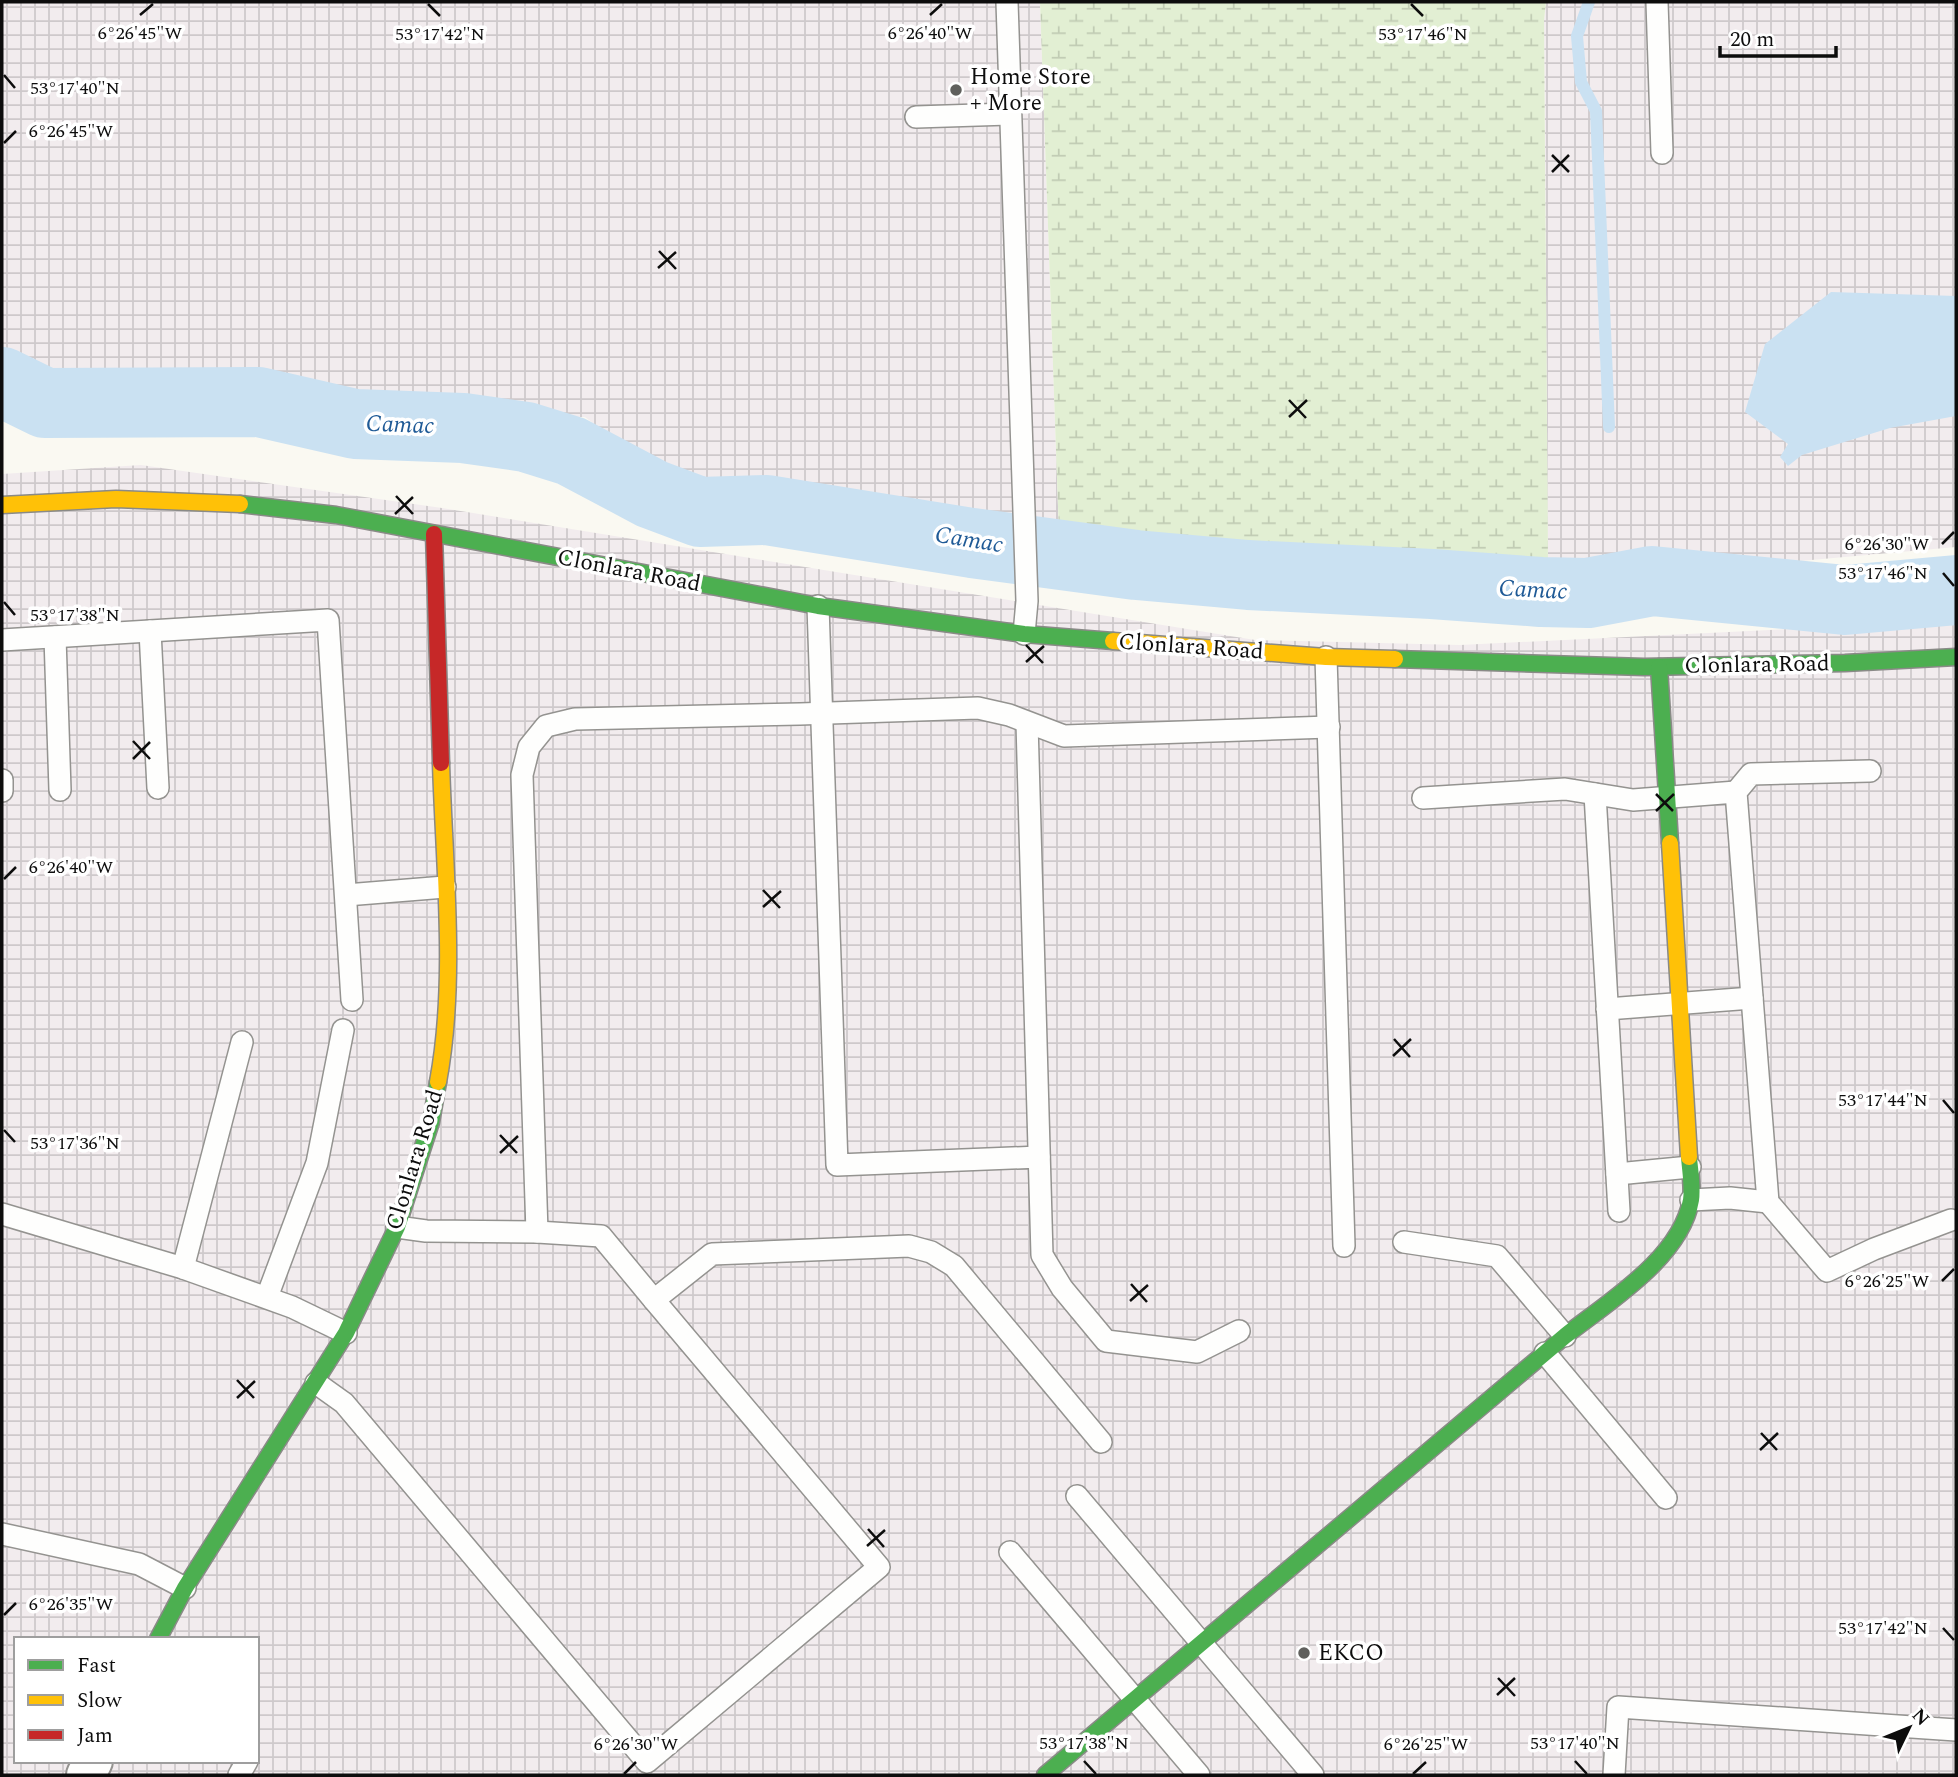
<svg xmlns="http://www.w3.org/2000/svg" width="1958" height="1777" viewBox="0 0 1958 1777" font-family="Spectral,serif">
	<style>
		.industrial { fill: url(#industrial-grid); fill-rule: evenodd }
		.wetland { fill: url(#wetland-marsh) }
		.water { fill: #cae1f2 }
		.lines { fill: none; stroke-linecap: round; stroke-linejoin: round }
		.stream { stroke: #cae1f2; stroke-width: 12 }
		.river { stroke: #cae1f2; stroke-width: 70 }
		.lane-casing { stroke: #949390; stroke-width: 24 }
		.street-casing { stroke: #949390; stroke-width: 42 }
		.fast-casing { stroke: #8a8a87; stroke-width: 19 }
		.slow-casing { stroke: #8a8a87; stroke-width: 19 }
		.jam-casing { stroke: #8a8a87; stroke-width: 19 }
		.lane { stroke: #fefefd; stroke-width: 21 }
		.street { stroke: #fefefd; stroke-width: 38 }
		.fast { stroke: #4caf50; stroke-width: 16 }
		.slow { stroke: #ffc107; stroke-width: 16 }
		.jam { stroke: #c62828; stroke-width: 16 }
		.ticks { fill: none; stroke: #0d0d0d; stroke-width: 2.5 }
		.poi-dot { fill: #60605d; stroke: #fff; stroke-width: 2.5 }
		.labels { text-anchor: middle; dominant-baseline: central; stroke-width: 7; stroke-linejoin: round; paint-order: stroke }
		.poi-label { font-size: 23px; fill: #0d0d0d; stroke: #fff; text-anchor: start }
		.street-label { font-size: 23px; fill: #0d0d0d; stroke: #fff }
		.water-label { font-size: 24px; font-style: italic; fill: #1f5a96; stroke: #fff }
		.ticks-label { font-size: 18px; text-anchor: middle; fill: #0d0d0d; stroke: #fff; stroke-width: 7; stroke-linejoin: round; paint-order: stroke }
	</style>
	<defs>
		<pattern id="industrial-grid" width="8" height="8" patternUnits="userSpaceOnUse" patternTransform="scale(1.75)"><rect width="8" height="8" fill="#f2ecee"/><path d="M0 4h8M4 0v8" fill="none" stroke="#cec9cb"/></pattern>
		<pattern id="wetland-marsh" width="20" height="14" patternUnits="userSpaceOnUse" patternTransform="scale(1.75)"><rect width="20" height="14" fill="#e2efd3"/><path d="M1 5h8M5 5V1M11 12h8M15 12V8" fill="none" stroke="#c1ccb4"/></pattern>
	</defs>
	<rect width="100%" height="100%" fill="#faf9f2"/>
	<g class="industrial">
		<path d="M2 2H1040L1059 534 1002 528 903 503 662 485 634 455 585 417H536L134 384 50 396 2 382Z"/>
		<path d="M1546 2H1956V547L1767 564 1548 562 1544 20Z"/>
		<path d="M141 465 442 508 1255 640 1460 645 1956 621V1775H2V474ZM16 1639H257V1761H16Z"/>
	</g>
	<path class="wetland" d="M1040 2H1546L1544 20 1548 562 1535 608 1064 570 1059 534Z"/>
	<path class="water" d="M1831 292 1956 296V416L1890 428 1802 455 1788 466 1780 457 1788 444 1745 412 1765 344Z"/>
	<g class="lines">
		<path class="stream" d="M1589 2 1577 36 1581 82 1596 111 1609 427"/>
		<path class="river" d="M2 382 45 403 259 402 355 424 463 428 526 437 571 451 652 494 700 512 767 510 972 543 1136 565 1248 575 1432 584 1541 592 1588 593 1652 581 1845 600 1956 590"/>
		<defs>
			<g id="lane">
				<path d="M1007 2 1027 601 1024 634"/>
				<path d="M1657 2 1662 153"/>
				<path d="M916 117 1009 114"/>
				<path d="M818 606 837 1165 1039 1157"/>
				<path d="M150 631 158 788"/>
				<path d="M55 637 60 790"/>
				<path d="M2 640 328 620 352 1000"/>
				<path d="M1326 657 1344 1246"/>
				<path d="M1027 723 1042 1255 1062 1288 1106 1341 1197 1352 1239 1331"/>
				<path d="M1870 771 1751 774 1736 792 1768 1202 1827 1271 1874 1249 1951 1220"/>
				<path d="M2 780V791"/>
				<path d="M1595 794 1619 1211"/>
				<path d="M1423 798 1565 789 1633 800 1736 792"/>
				<path d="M346 895 445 887"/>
				<path d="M1607 1009 1752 998"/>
				<path d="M1617 1174 1690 1167"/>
				<path d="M1691 1200 1730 1198 1768 1202"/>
				<path d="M2 1214 183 1268 292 1307 346 1333"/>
				<path d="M397 1227 426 1231 537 1232 601 1236 654 1300 712 1254 909 1246 931 1252 954 1266 1101 1442"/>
				<path d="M537 1232 522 775 529 747 546 726 575 719 800 714 978 708 1009 715 1064 736 1329 727"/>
				<path d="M1404 1242 1497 1256 1565 1336"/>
				<path d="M183 1268 242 1042"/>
				<path d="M267 1297 317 1163 343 1030"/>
				<path d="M1545 1353 1666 1498"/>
				<path d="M316 1383 344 1403 647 1762 879 1567 654 1300"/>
				<path d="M1077 1496 1313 1775"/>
				<path d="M2 1534 139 1564 185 1588"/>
				<path d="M1010 1552 1199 1775"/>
				<path d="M239 1775 247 1761"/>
				<path d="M1614 1775 1618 1707 1956 1730"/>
			</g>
			<path id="street" d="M86 1775 93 1761"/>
			<g id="fast">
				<path d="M240 504 336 515 818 606 1024 634 1113 641"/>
				<path d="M1395 659 1644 667 1845 663 1956 657"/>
				<path d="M1659 667 1670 843"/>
				<path d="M158 1639 185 1588 346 1333 397 1227 431 1122 438 1082"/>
				<path d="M1045 1775 1565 1336C1608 1302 1681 1258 1691 1200 1693 1187 1690 1171 1689 1157"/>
			</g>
			<g id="slow">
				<path d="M2 505 116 499 240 504"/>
				<path d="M1113 641 1326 657 1395 659"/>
				<path d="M1670 843 1689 1157"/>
				<path d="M438 1082C457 981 444 865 441 763"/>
			</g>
			<path id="jam" d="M434 534 441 763"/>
		</defs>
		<use href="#lane" class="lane-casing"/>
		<use href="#street" class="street-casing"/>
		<use href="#fast" class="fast-casing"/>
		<use href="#slow" class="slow-casing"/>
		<use href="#jam" class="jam-casing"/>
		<use href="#lane" class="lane"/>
		<use href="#street" class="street"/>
		<use href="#fast" class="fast"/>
		<use href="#slow" class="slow"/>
		<use href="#jam" class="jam"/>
	</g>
	<path class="ticks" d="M428 4 440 16M1411 4 1423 16M140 15 153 4M930 15 942 4M4 75 15 88M4 143 16 131M1552 155 1569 172M1552 172 1569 155M659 251 676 269M658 268 676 252M1289 400 1306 418M1289 417 1307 400M396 496 413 514M395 514 413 497M1942 544 1954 532M1943 573 1954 586M4 602 15 615M1026 645 1043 663M1026 662 1044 646M133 741 150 759M133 759 150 742M1656 794 1673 811M1656 811 1674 794M4 879 16 867M763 890 780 908M763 907 781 891M1394 1039 1410 1057M1393 1056 1411 1039M1943 1100 1954 1113M4 1130 15 1142M500 1135 517 1153M500 1153 518 1136M1942 1281 1954 1269M1131 1284 1147 1302M1130 1301 1148 1285M237 1380 254 1398M237 1398 255 1381M1761 1433 1777 1450M1760 1450 1778 1433M868 1529 884 1547M867 1546 885 1530M4 1615 16 1603M1943 1628 1954 1640M1498 1678 1515 1696M1497 1695 1515 1678M1084 1761 1096 1774M1575 1761 1587 1774M624 1774 636 1762M1413 1774 1426 1762"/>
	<g class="poi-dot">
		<circle cx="956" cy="90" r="7"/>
		<circle cx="1304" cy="1653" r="7"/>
	</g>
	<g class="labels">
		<g class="poi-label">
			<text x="970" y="77">Home Store<tspan x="970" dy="26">+ More</tspan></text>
			<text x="1318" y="1653">EKCO</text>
		</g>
		<g class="street-label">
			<text transform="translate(629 571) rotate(11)">Clonlara Road</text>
			<text transform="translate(1191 647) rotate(4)">Clonlara Road</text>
			<text transform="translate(1757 665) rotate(-1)">Clonlara Road</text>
			<text transform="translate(415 1160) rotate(-73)">Clonlara Road</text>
		</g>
		<g class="water-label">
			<text transform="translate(400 425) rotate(2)">Camac</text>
			<text transform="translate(969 540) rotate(9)">Camac</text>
			<text transform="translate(1533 590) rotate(3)">Camac</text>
		</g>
	</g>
	<g class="ticks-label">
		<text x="140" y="39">6°26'45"W</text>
		<text x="930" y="39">6°26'40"W</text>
		<text x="440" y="40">53°17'42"N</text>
		<text x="1423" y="40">53°17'46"N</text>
		<text x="75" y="94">53°17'40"N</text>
		<text x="71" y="137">6°26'45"W</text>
		<text x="1887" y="550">6°26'30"W</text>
		<text x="1883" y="579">53°17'46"N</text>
		<text x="75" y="621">53°17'38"N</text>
		<text x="71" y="873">6°26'40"W</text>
		<text x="1883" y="1106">53°17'44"N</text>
		<text x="75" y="1149">53°17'36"N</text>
		<text x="1887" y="1287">6°26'25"W</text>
		<text x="71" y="1610">6°26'35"W</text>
		<text x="1883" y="1634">53°17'42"N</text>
		<text x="1084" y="1749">53°17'38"N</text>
		<text x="1575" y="1749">53°17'40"N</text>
		<text x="636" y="1750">6°26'30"W</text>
		<text x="1426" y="1750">6°26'25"W</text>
	</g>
	<rect width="1958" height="1777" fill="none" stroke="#0d0d0d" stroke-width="7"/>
	<rect x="14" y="1637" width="245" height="126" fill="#ffffff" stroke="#9e9e9e" stroke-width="2"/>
	<rect x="28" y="1660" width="35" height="10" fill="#4caf50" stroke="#9e9e9e" stroke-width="2"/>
	<text x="77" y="1672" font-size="21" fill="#0d0d0d">Fast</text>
	<rect x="28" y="1695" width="35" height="10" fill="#ffc107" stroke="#9e9e9e" stroke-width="2"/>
	<text x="77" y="1707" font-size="21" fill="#0d0d0d">Slow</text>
	<rect x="28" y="1730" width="35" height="10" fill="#c62828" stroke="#9e9e9e" stroke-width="2"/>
	<text x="77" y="1742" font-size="21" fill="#0d0d0d">Jam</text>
	<g transform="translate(1909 1728) rotate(47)" stroke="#ffffff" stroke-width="5" paint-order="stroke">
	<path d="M0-5L12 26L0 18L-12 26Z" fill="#0d0d0d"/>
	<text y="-10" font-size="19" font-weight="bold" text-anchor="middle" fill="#0d0d0d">N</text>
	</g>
	<path d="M1720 46v10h116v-10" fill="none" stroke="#0d0d0d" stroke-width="3.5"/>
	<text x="1730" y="46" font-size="21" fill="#0d0d0d" stroke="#ffffff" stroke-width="5" paint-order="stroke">20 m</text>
</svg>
